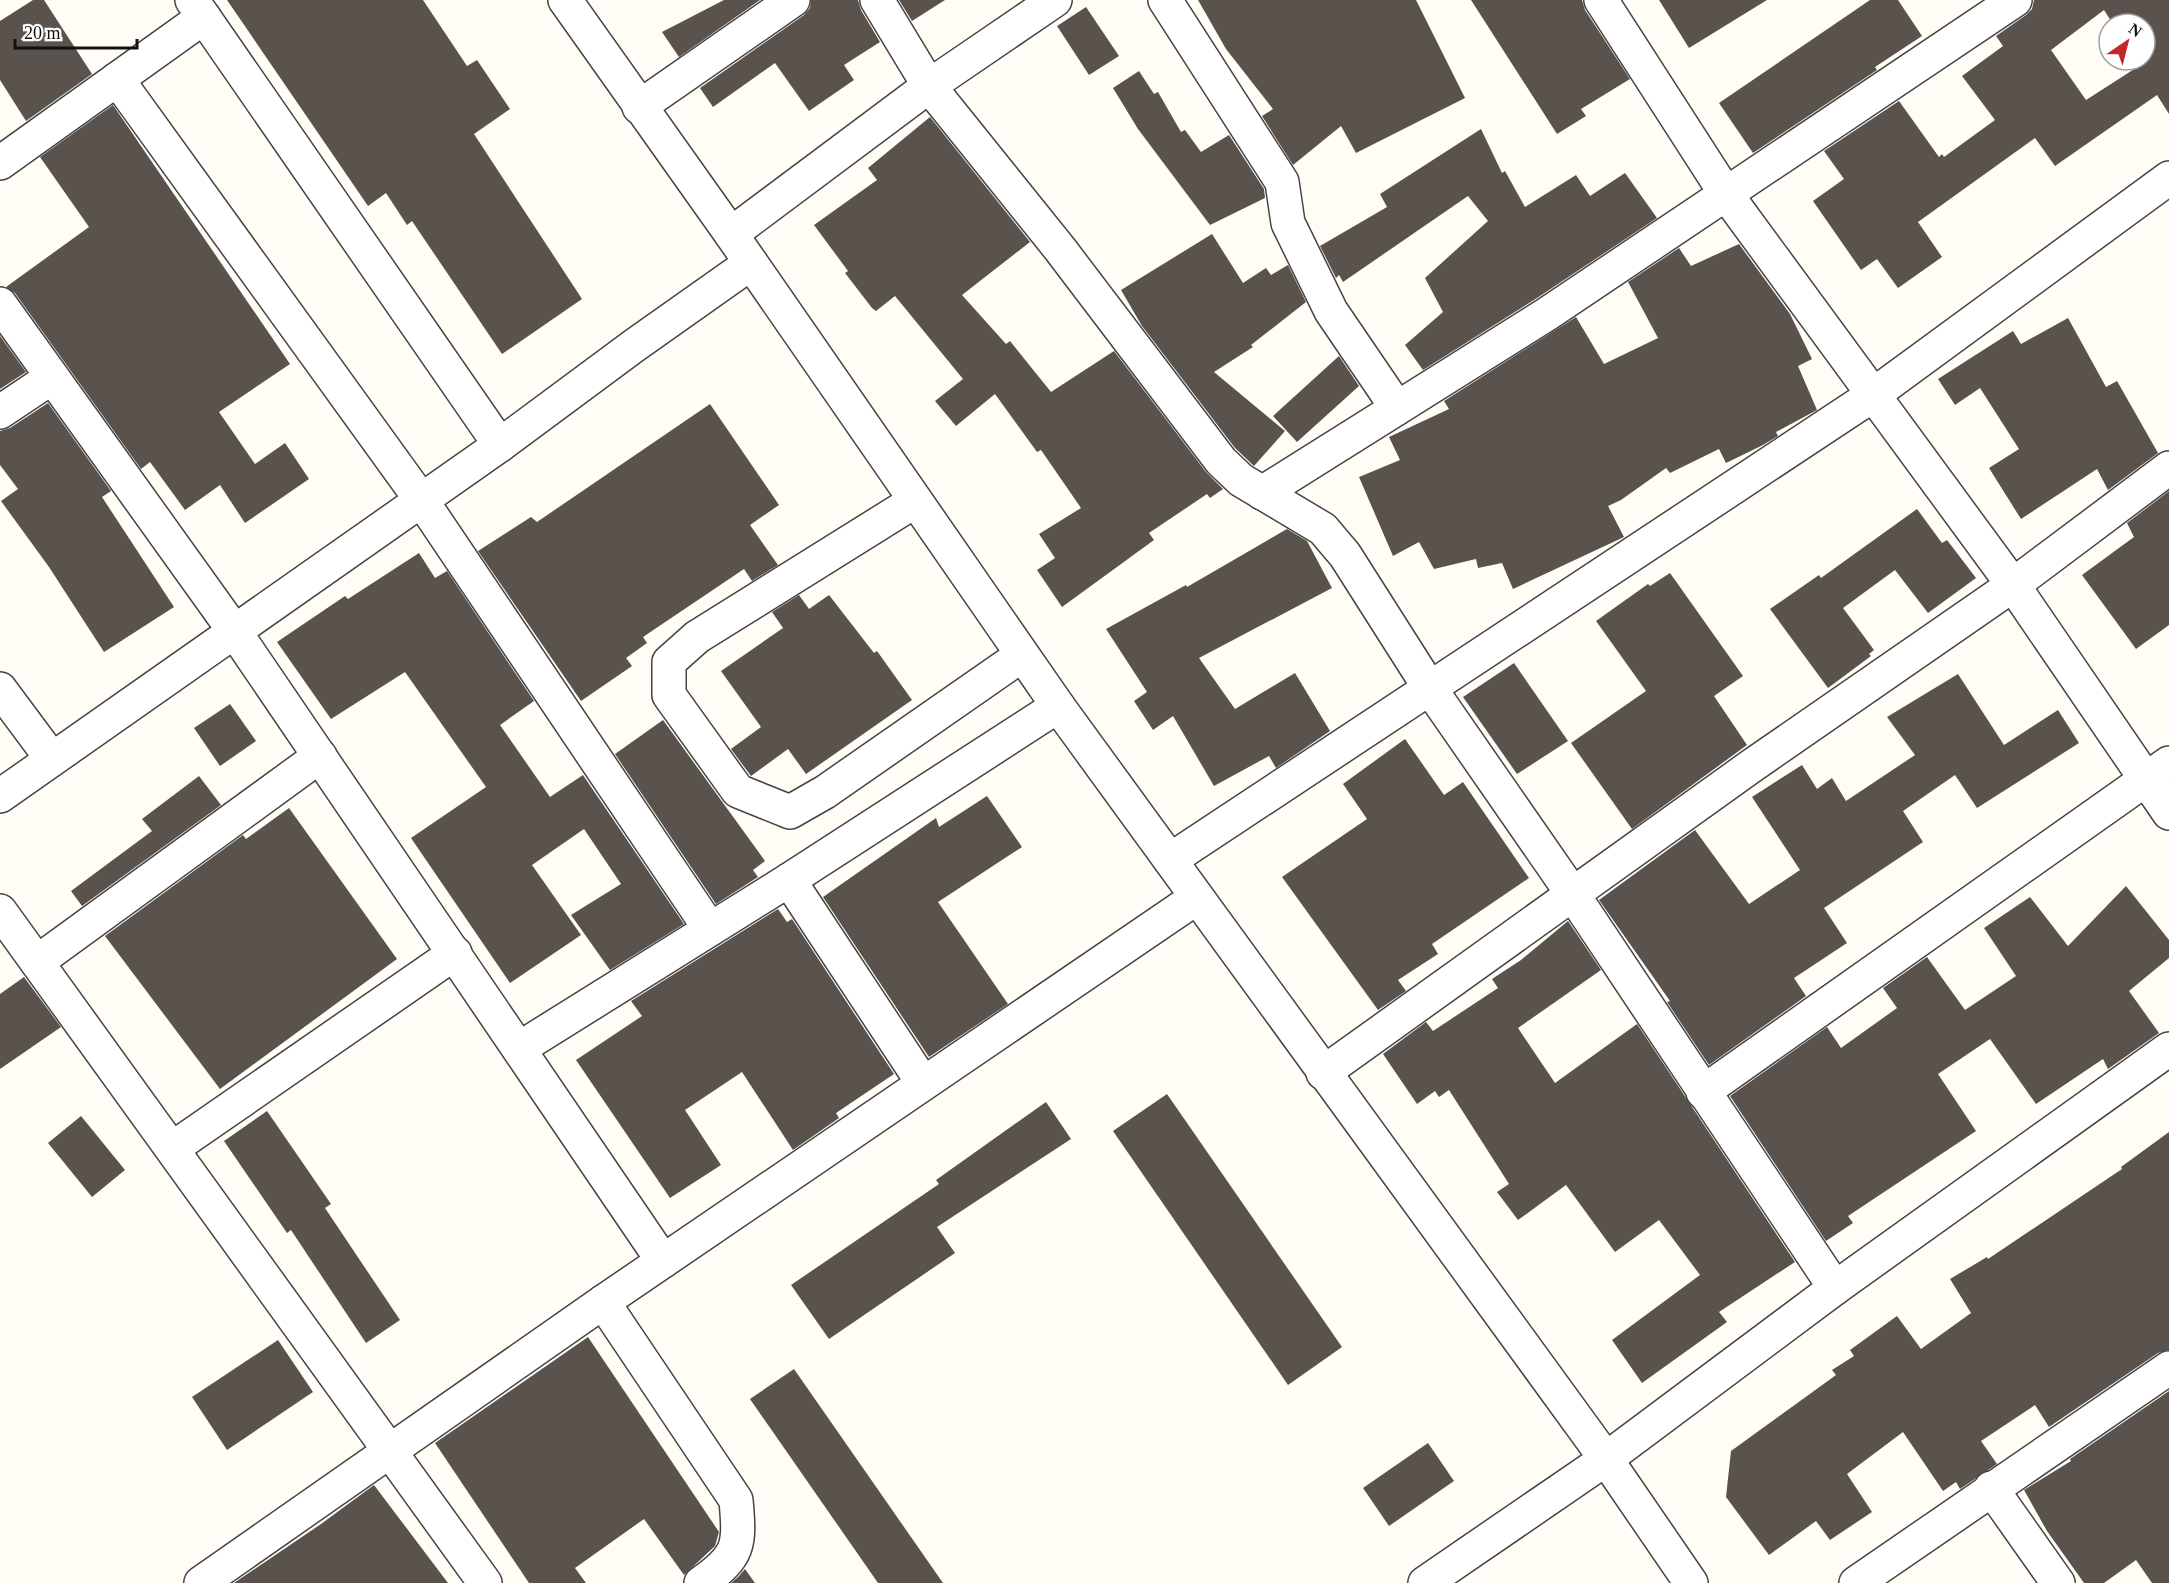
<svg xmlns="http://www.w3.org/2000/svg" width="2169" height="1583" viewBox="0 0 2169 1583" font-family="Georgia,serif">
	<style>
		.building { fill: #5a524d; fill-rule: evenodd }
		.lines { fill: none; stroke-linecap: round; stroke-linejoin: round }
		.minor-casing { stroke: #444; stroke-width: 36 }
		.minor { stroke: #fff; stroke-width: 33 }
	</style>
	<rect width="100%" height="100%" fill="#fffdf5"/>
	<g class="building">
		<path d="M33 0H44L92 74 26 121 0 80V21Z"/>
		<path d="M227 0H423L467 66 477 60 510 109 474 134 582 299 502 354 412 221 407 225 386 193 368 206Z"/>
		<path d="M724 0H760L679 57 662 32Z"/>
		<path d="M811 0H858L861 10 880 42 844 65 854 80 809 111 775 63 713 107 700 88 804 15 810 8Z"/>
		<path d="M899 0H945L912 21Z"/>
		<path d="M1198 0H1416L1465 98 1356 153 1341 126 1293 165 1262 116 1273 109 1226 49Z"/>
		<path d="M1471 0H1582L1585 10 1630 79 1581 109 1586 116 1557 134Z"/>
		<path d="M1659 0H1767L1689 48Z"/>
		<path d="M1870 0H1898L1922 36 1875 67 1877 70 1753 153 1719 103Z"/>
		<path d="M2034 0H2169V114L2157 95 2055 166 2035 138 1918 222 1942 257 1898 288 1877 259 1861 270 1813 201 1844 179 1824 151 1899 101 1939 157 1942 154 1944 157 1995 120 1962 76 2003 46 1996 36 2026 15 2032 9ZM2104 10 2113 24H2145V60H2135L2139 66 2086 100 2051 50Z"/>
		<path d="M1086 7 1119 56 1089 75 1057 26Z"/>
		<path d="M1139 71 1154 94 1158 92 1181 132 1185 130 1201 152 1229 135 1264 189 1265 198 1210 225 1138 129 1113 88Z"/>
		<path d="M113 105 290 364 219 412 255 464 285 443 309 479 245 523 220 485 185 510 150 462 141 469 15 293 6 287 89 227 40 157Z"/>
		<path d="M930 117 1030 242 962 295 1006 344 1010 341 1051 392 1114 351 1206 472 1223 489 1210 498 1207 494 1149 533 1154 540 1062 607 1037 570 1055 558 1039 534 1081 508 1041 450 1037 452 995 394 956 426 935 401 963 379 895 296 876 311 872 308 845 273 848 271 814 225 877 180 868 168Z"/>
		<path d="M1481 129 1502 173 1505 171 1525 207 1576 175 1590 196 1625 173 1657 218 1537 298 1423 370 1405 345 1443 312 1425 278 1488 221 1468 196 1343 282 1339 275 1336 278 1320 246 1387 207 1380 194Z"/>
		<path d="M1212 234 1243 283 1266 268 1271 275 1288 265 1306 302 1251 345 1253 347 1214 372 1285 431 1254 466 1235 448 1142 326 1121 290Z"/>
		<path d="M1739 244 1790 314 1812 359 1798 366 1817 410 1776 432 1778 436 1763 445 1726 463 1719 449 1670 473 1666 468 1621 500 1608 506 1624 537 1513 589 1502 563 1478 568 1476 559 1434 569 1419 542 1393 556 1359 477 1400 460 1389 437 1449 409 1444 401 1576 317 1604 364 1658 338 1628 282 1679 248 1691 266Z"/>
		<path d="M2068 318 2106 387 2117 381 2158 453 2108 490 2097 469 2021 519 1989 468 2019 449 1980 388 1955 405 1938 379 2013 331 2021 344Z"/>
		<path d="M0 336 26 372 0 389Z"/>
		<path d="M1339 356 1359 386 1297 442 1273 416Z"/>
		<path d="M48 403 111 491 102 497 174 607 104 652 49 567 1 501 18 489 0 465V431L10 428Z"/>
		<path d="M710 404 779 505 750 525 778 565 752 581 744 569 643 637 647 643 626 658 632 666 581 701 478 551 531 517 537 522Z"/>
		<path d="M2169 491V625L2136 649 2082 575 2134 537 2127 523Z"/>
		<path d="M1917 509 1942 543 1947 540 1976 578 1928 613 1895 570 1843 608 1874 650 1869 654 1871 656 1828 688 1770 609 1819 575 1821 578Z"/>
		<path d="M1287 529 1307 541 1332 588 1199 658 1235 709 1295 673 1330 731 1276 768 1269 756 1214 786 1173 716 1153 730 1134 701 1147 692 1106 629 1186 585 1187 587Z"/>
		<path d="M419 553 435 578 447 571 534 701 500 725 550 797 583 775 684 924 610 970 571 915 621 884 584 829 532 865 581 935 510 983 411 838 486 787 405 672 331 719 277 642 345 596 348 599Z"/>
		<path d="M1670 573 1743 676 1714 696 1747 745 1632 829 1571 743 1646 691 1596 621 1648 584 1650 586Z"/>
		<path d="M799 595 809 609 829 595 874 653 877 651 912 700 806 774 788 749 751 776 731 749 761 727 721 671 783 628 772 612Z"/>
		<path d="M1514 663 1568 741 1517 774 1463 697Z"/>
		<path d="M1958 674 2004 745 2058 710 2079 743 1977 808 1955 775 1903 811 1923 842 1824 908 1847 943 1794 978 1806 996 1709 1065 1667 1002 1670 1001 1599 900 1695 830 1749 904 1800 870 1752 797 1802 765 1817 789 1832 778 1846 801 1915 755 1887 717Z"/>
		<path d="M230 704 256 741 220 766 194 728Z"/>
		<path d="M663 720 765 861 753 870 758 877 716 904 615 754Z"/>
		<path d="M1405 739 1444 795 1463 782 1529 878 1432 944 1438 954 1398 980 1406 991 1378 1010 1282 877 1367 819 1343 784Z"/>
		<path d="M199 776 221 805 82 906 71 891 152 831 142 819Z"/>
		<path d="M987 796 1022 847 938 902 1008 1004 929 1057 823 897 936 818 939 827Z"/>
		<path d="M289 808 397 959 220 1089 105 936 243 835 246 839Z"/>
		<path d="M2126 886 2169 940V958L2129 991 2159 1033 2108 1069 2103 1059 2036 1104 1990 1039 1938 1074 1976 1131 1848 1216 1853 1223 1826 1241 1730 1096 1827 1027 1841 1048 1897 1008 1883 988 1927 957 1965 1010 2016 976 1984 928 2030 897 2068 946Z"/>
		<path d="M778 909 787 922 792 919 894 1074 836 1113 839 1118 793 1150 742 1072 685 1110 721 1165 670 1198 576 1060 642 1016 631 1001Z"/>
		<path d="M1568 921 1601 970 1518 1028 1555 1083 1637 1024 1795 1262 1719 1312 1727 1322 1642 1383 1612 1340 1700 1275 1659 1220 1615 1252 1566 1185 1518 1220 1497 1192 1509 1184 1449 1090 1439 1097 1435 1091 1417 1104 1383 1054 1426 1022 1433 1031 1498 988 1492 979 1521 960Z"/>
		<path d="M24 977 61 1027 0 1069V994Z"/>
		<path d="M1167 1094 1342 1347 1288 1385 1113 1131Z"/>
		<path d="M1046 1102 1071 1139 937 1227 955 1253 829 1339 791 1285 939 1184 936 1180Z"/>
		<path d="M267 1111 331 1204 325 1208 400 1320 366 1343 291 1230 287 1233 224 1141Z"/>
		<path d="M81 1116 125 1170 92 1197 48 1143Z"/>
		<path d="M2169 1132V1350L2158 1353 2049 1427 2035 1405 1981 1441 1997 1464 1960 1489 1956 1482 1943 1491 1903 1432 1847 1474 1872 1512 1830 1540 1816 1521 1769 1555 1726 1497 1731 1451 1836 1375 1832 1370 1854 1356 1850 1350 1897 1316 1921 1349 1971 1313 1950 1279 1987 1257 1988 1259 2122 1169 2121 1167Z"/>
		<path d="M588 1337 719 1532 715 1546 684 1575 644 1519 575 1568 586 1583H529L435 1443Z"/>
		<path d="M278 1340 313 1392 227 1450 192 1397Z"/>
		<path d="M794 1369 943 1583H878L750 1399Z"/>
		<path d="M2169 1391V1583H2152L2136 1560 2104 1583H2084L2047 1531 2024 1490 2071 1461 2070 1459Z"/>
		<path d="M1428 1443 1454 1481 1389 1526 1363 1488Z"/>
		<path d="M374 1485 448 1583H234L321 1524Z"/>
		<path d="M745 1569 755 1583H731L738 1577Z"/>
	</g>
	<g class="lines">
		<defs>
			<g id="minor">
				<path d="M192 0 500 445"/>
				<path d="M565 0 731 234 1058 706 1606 1459 1691 1583"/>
				<path d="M877 0 929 86 1060 249 1221 461 1241 480 1323 529 1345 555 1429 687 1574 896 1835 1288"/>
				<path d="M1165 0 1282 182 1288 223 1331 311 1397 408"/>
				<path d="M1601 0 1726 194 2013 585 2169 813"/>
				<path d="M117 79 422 501 710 929"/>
				<path d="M639 107 793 0"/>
				<path d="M0 163 204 17"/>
				<path d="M731 234 929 86 1055 0"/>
				<path d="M0 304 235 632 663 1261"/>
				<path d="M0 412 51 378"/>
				<path d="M1262 493 1547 314 2015 0"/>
				<path d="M915 501 697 637 669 662V695L738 791 790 812 825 792 1022 655"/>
				<path d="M0 689 52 759"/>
				<path d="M0 796 500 445 635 345 751 263"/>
				<path d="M1170 860 1873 395 2169 178"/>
				<path d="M789 880 923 1083"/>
				<path d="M0 911 485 1583"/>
				<path d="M37 962 320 756"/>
				<path d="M520 1048 789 880 1058 706"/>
				<path d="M1323 1073 1750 767 2013 585 2169 468"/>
				<path d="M1703 1092 2169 763"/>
				<path d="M173 1148 455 953"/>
				<path d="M603 1302 736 1500C740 1545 740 1556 701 1583"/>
				<path d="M1991 1488 2058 1583"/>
				<path d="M201 1583 603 1302 1196 898"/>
				<path d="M1425 1583 1606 1459 1835 1288 2169 1049"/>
				<path d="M1856 1583 2169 1368"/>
			</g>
		</defs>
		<use href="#minor" class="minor-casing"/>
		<use href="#minor" class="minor"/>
	</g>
	<g transform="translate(2127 42) rotate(35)"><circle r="28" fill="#ffffff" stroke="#a0a0a0" stroke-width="1.5"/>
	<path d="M0-4.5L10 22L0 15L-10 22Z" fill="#c4262e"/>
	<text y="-9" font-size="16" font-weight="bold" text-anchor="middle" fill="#111111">N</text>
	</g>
	<path d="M15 39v9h122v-9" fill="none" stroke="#111111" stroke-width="3"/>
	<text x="24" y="39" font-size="18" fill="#111111" stroke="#ffffff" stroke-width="4.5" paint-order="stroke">20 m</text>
</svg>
